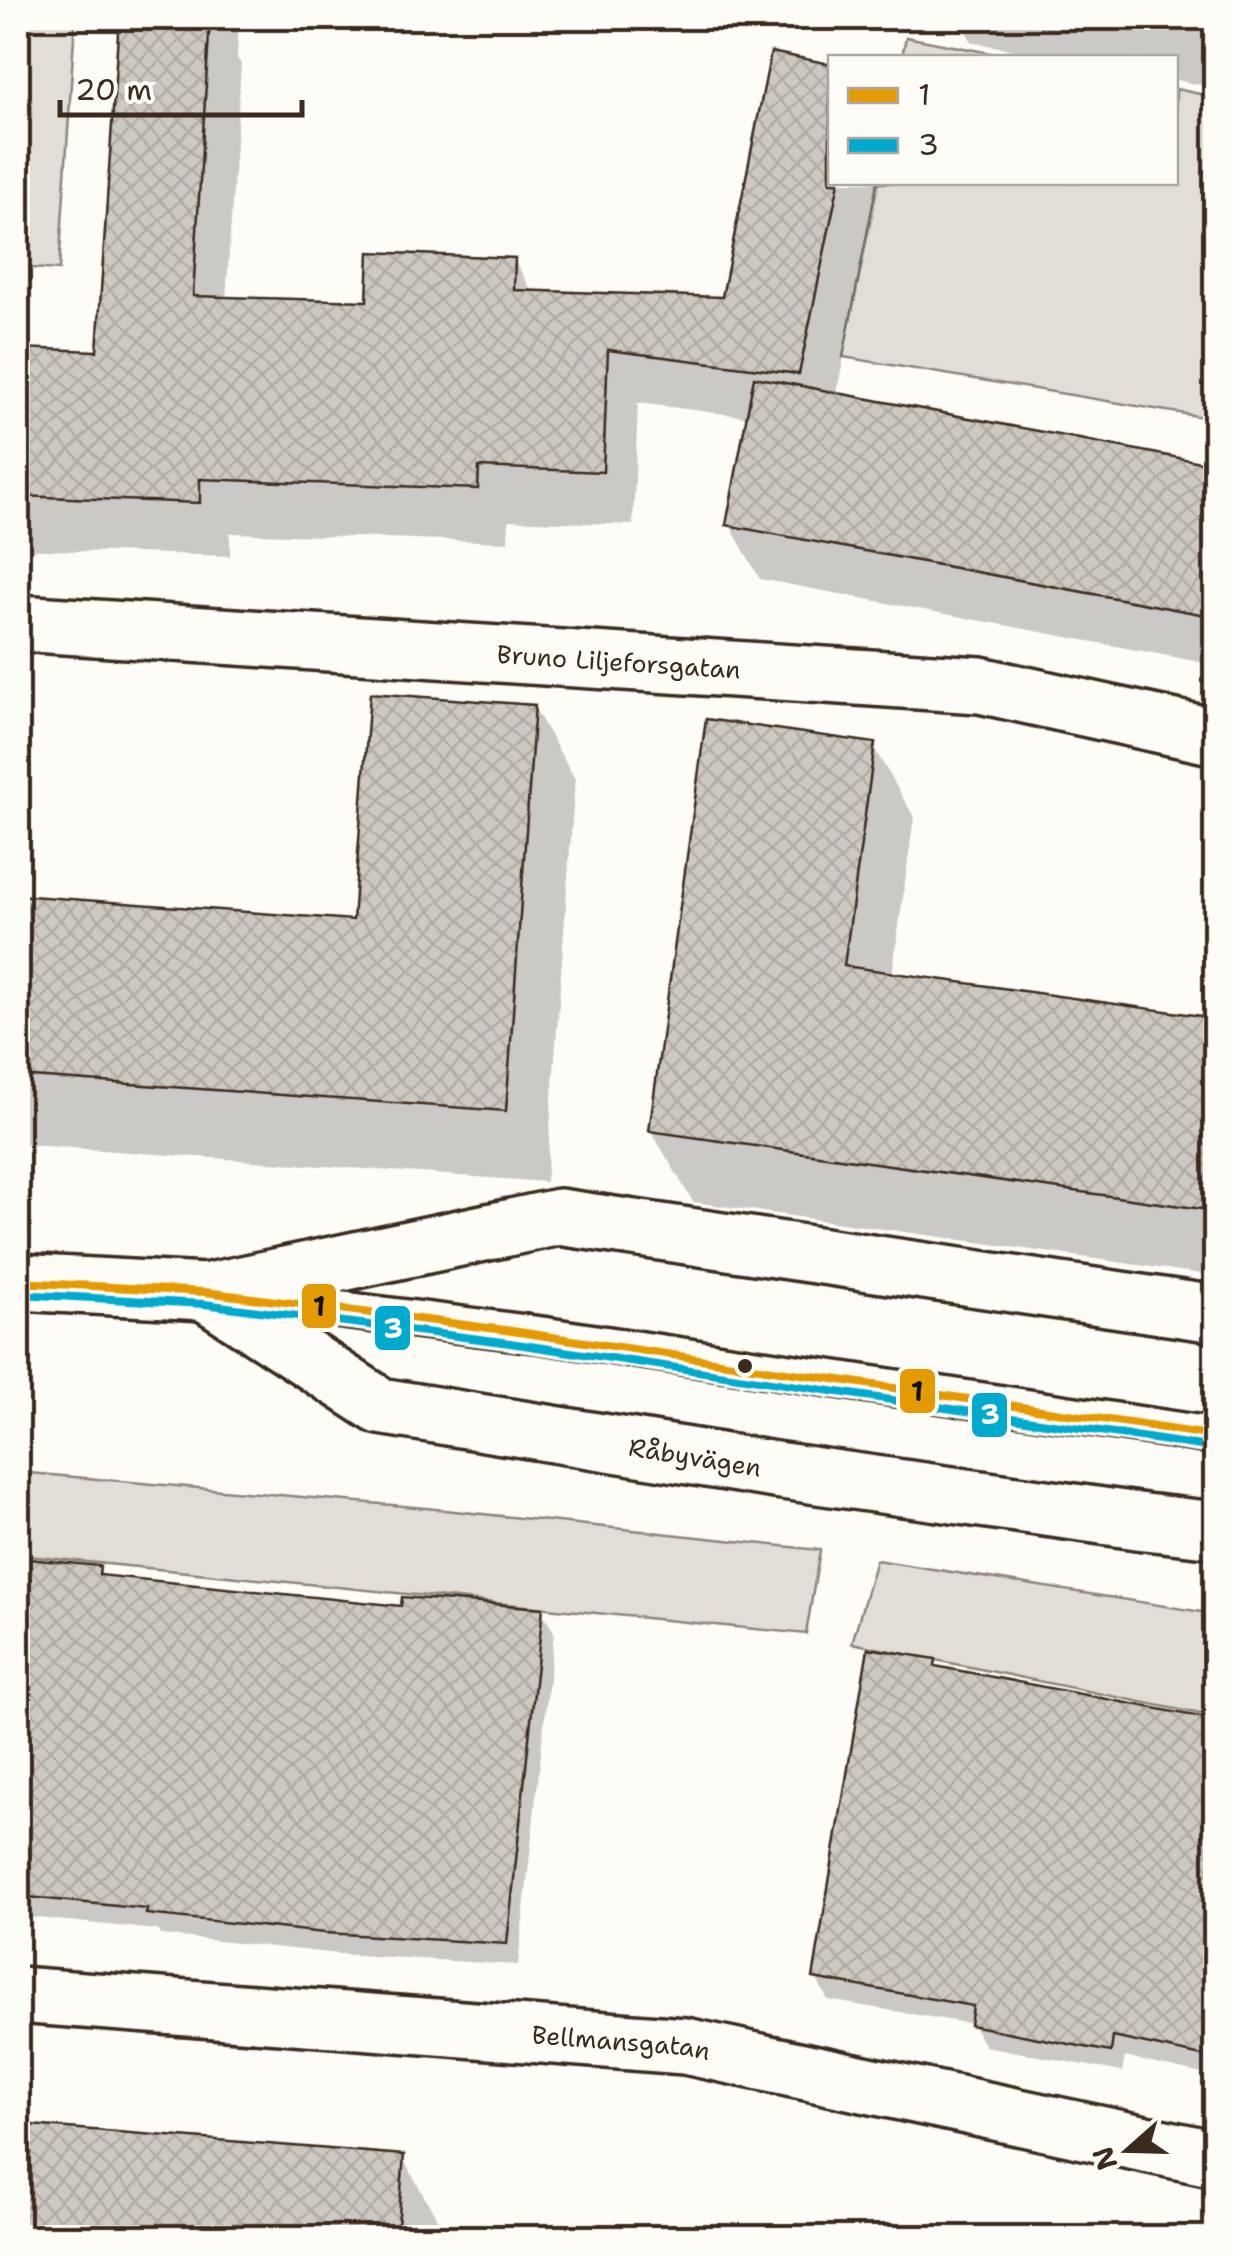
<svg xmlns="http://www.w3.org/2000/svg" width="1233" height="2255" viewBox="0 0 1233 2255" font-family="'Shantell Sans',sans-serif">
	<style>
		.grass { fill: #e1ded7; stroke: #8e847a; stroke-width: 2.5 }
		.shadow { fill: #0003 }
		.building { fill: url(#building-cross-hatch); stroke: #3b2a1e; stroke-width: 2.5 }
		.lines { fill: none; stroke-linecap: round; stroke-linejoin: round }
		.service-casing { stroke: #3b2a1e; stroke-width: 42 }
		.minor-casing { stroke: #3b2a1e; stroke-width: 62 }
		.secondary-casing { stroke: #3b2a1e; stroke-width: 62 }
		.service { stroke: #fdfcf7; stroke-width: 35 }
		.minor { stroke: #fdfcf7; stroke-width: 55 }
		.secondary { stroke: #fdfcf7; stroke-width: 55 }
		.bus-1-casing { stroke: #fdfcf7; stroke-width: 15 }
		.bus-2-casing { stroke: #fdfcf7; stroke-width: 15 }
		.bus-1 { stroke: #e49a03; stroke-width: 8 }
		.bus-2 { stroke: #00a9ce; stroke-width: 8 }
		.bus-dot { fill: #3b2a1e; stroke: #fdfcf7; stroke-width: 4 }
		.labels { text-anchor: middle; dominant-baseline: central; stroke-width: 8; stroke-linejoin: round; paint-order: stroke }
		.street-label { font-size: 25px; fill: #3b2a1e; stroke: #fdfcf7 }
		.line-badge { stroke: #fdfcf7; stroke-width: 4 }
		.badge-label { font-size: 28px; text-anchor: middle; font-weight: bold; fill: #fff }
		.pale-badge-label { font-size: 28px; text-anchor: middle; font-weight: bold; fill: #111 }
	</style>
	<defs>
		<pattern id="building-cross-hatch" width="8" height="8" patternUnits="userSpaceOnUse" patternTransform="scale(2.5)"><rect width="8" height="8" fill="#cdc8c2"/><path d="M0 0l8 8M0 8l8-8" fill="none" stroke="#b1aca6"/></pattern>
	</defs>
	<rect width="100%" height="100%" fill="#fdfcf7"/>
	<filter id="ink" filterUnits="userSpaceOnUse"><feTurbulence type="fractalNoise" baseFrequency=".01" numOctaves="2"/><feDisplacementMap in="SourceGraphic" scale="20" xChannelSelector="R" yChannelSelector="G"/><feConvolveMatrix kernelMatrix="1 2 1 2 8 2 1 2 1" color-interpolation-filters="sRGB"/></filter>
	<g filter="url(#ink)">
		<g class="grass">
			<path d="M18 18 75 22 59 270 18 267Z"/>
			<path d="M906 37 1011 57H902Z"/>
			<path d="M1176 89 1215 97V419L843 357 877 183 1176 182Z"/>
			<path d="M18 1472 426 1508 820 1550 806 1634 18 1555Z"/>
			<path d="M876 1560 1215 1614V1717L852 1643Z"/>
		</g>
		<g class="shadow">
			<path d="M121 18H239L237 58 241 64 226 299 369 304 514 260 533 293 724 300 773 55 830 67V182H880L836 395 1216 467V665L760 579 729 524 749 417 638 403 633 525 509 520 508 542 230 533V556L18 549V350L100 353Z"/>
			<path d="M958 18H1216V88L1176 80V58H1054L972 42Z"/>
			<path d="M534 707 575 779 546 1182 18 1144V898L355 922Z"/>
			<path d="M873 746 914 817 892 976 1216 1021V1276L693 1202 651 1131Z"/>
			<path d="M18 1560 99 1568 104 1578 403 1608 541 1610 554 1632 518 1965 339 1954 161 1935 158 1930 18 1916Z"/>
			<path d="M934 1662 939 1670 1216 1723V2077L1125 2057 1122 2072 985 2046 972 2024 828 2000 816 1978Z"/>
			<path d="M18 2126 402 2157 443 2229V2238H18Z"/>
		</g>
		<g class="building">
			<path d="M119 18H210L193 296 367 301 369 252 515 258 514 290 722 297 771 52 830 64V182H839L799 374 608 350 603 472 479 467 478 489 200 479V503L18 496V348L97 351Z"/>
			<path d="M754 377 1216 465V617L726 525Z"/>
			<path d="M370 693 535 705 506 1111 18 1076V895L353 920Z"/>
			<path d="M706 719 875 743 844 966 1216 1018V1211L649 1131Z"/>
			<path d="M18 1558 100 1566 99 1575 401 1606 402 1597 543 1608 507 1944 325 1933 146 1914 147 1909 18 1896Z"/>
			<path d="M868 1648 936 1659 935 1666 1216 1720V2059L1113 2037 1111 2052 970 2025 973 2006 813 1978Z"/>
			<path d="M18 2124 404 2155 397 2238H18Z"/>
		</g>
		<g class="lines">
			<defs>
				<path id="service" d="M240 1297 542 1335 1216 1436"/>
				<g id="minor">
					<path id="s1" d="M18 623 980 685 1216 737"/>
					<path id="s2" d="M18 1995 685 2046 1216 2159"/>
				</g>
				<g id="secondary">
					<path d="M18 1282 205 1292 559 1217 1216 1314"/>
					<path id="s3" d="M205 1292 380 1406 775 1470 1145 1522 1216 1530"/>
				</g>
			</defs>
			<use href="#service" class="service-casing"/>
			<use href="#minor" class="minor-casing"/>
			<use href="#secondary" class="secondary-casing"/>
			<use href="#service" class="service"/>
			<use href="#minor" class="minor"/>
			<use href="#secondary" class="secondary"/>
			<defs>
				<path id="bus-1" d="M18 1282 205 1292 505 1330 1216 1436"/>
				<path id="bus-2" d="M18 1294 204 1304 503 1342 1214 1448"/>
			</defs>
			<use href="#bus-1" class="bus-1-casing"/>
			<use href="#bus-2" class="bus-2-casing"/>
			<use href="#bus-1" class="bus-1"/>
			<use href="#bus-2" class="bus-2"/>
		</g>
	</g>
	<circle class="bus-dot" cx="745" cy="1366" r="9"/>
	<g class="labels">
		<g class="street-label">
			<text stroke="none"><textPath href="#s1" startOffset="602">Bruno Liljeforsgatan</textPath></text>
			<text stroke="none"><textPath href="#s3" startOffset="528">Råbyvägen</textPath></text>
			<text stroke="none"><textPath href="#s2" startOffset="605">Bellmansgatan</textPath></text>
		</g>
	</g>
	<g class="line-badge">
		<rect x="300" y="1282" width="38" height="48" rx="10" fill="#e49a03"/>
		<rect x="373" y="1304" width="39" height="48" rx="10" fill="#00a9ce"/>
		<rect x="898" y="1367" width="39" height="48" rx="10" fill="#e49a03"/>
		<rect x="970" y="1391" width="39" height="48" rx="10" fill="#00a9ce"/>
	</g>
	<g class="badge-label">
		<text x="393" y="1338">3</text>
		<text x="990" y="1424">3</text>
	</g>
	<g class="pale-badge-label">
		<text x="319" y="1316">1</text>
		<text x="917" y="1401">1</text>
	</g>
	<rect width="1233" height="2255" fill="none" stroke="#fdfcf7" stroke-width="60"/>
	<rect x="30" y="30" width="1173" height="2195" fill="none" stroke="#3b2a1e" stroke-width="4" filter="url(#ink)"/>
	<rect x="828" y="55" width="350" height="130" fill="#fdfcf7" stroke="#afa8a0" stroke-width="2.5"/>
	<rect x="848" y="88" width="50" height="15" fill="#e49a03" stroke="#afa8a0" stroke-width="2.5"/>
	<text x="918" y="105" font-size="30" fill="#3b2a1e">1</text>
	<rect x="848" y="138" width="50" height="15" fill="#00a9ce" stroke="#afa8a0" stroke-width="2.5"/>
	<text x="918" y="155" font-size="30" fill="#3b2a1e">3</text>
	<g transform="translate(1128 2150) rotate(250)" stroke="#fdfcf7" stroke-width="8" paint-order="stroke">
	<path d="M0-8L18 38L0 25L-18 38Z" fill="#3b2a1e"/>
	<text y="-15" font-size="28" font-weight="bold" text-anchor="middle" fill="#3b2a1e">N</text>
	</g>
	<path d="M60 100v15h242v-15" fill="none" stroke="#3b2a1e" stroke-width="5"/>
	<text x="75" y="100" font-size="30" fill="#3b2a1e" stroke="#fdfcf7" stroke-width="8" paint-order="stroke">20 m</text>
</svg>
